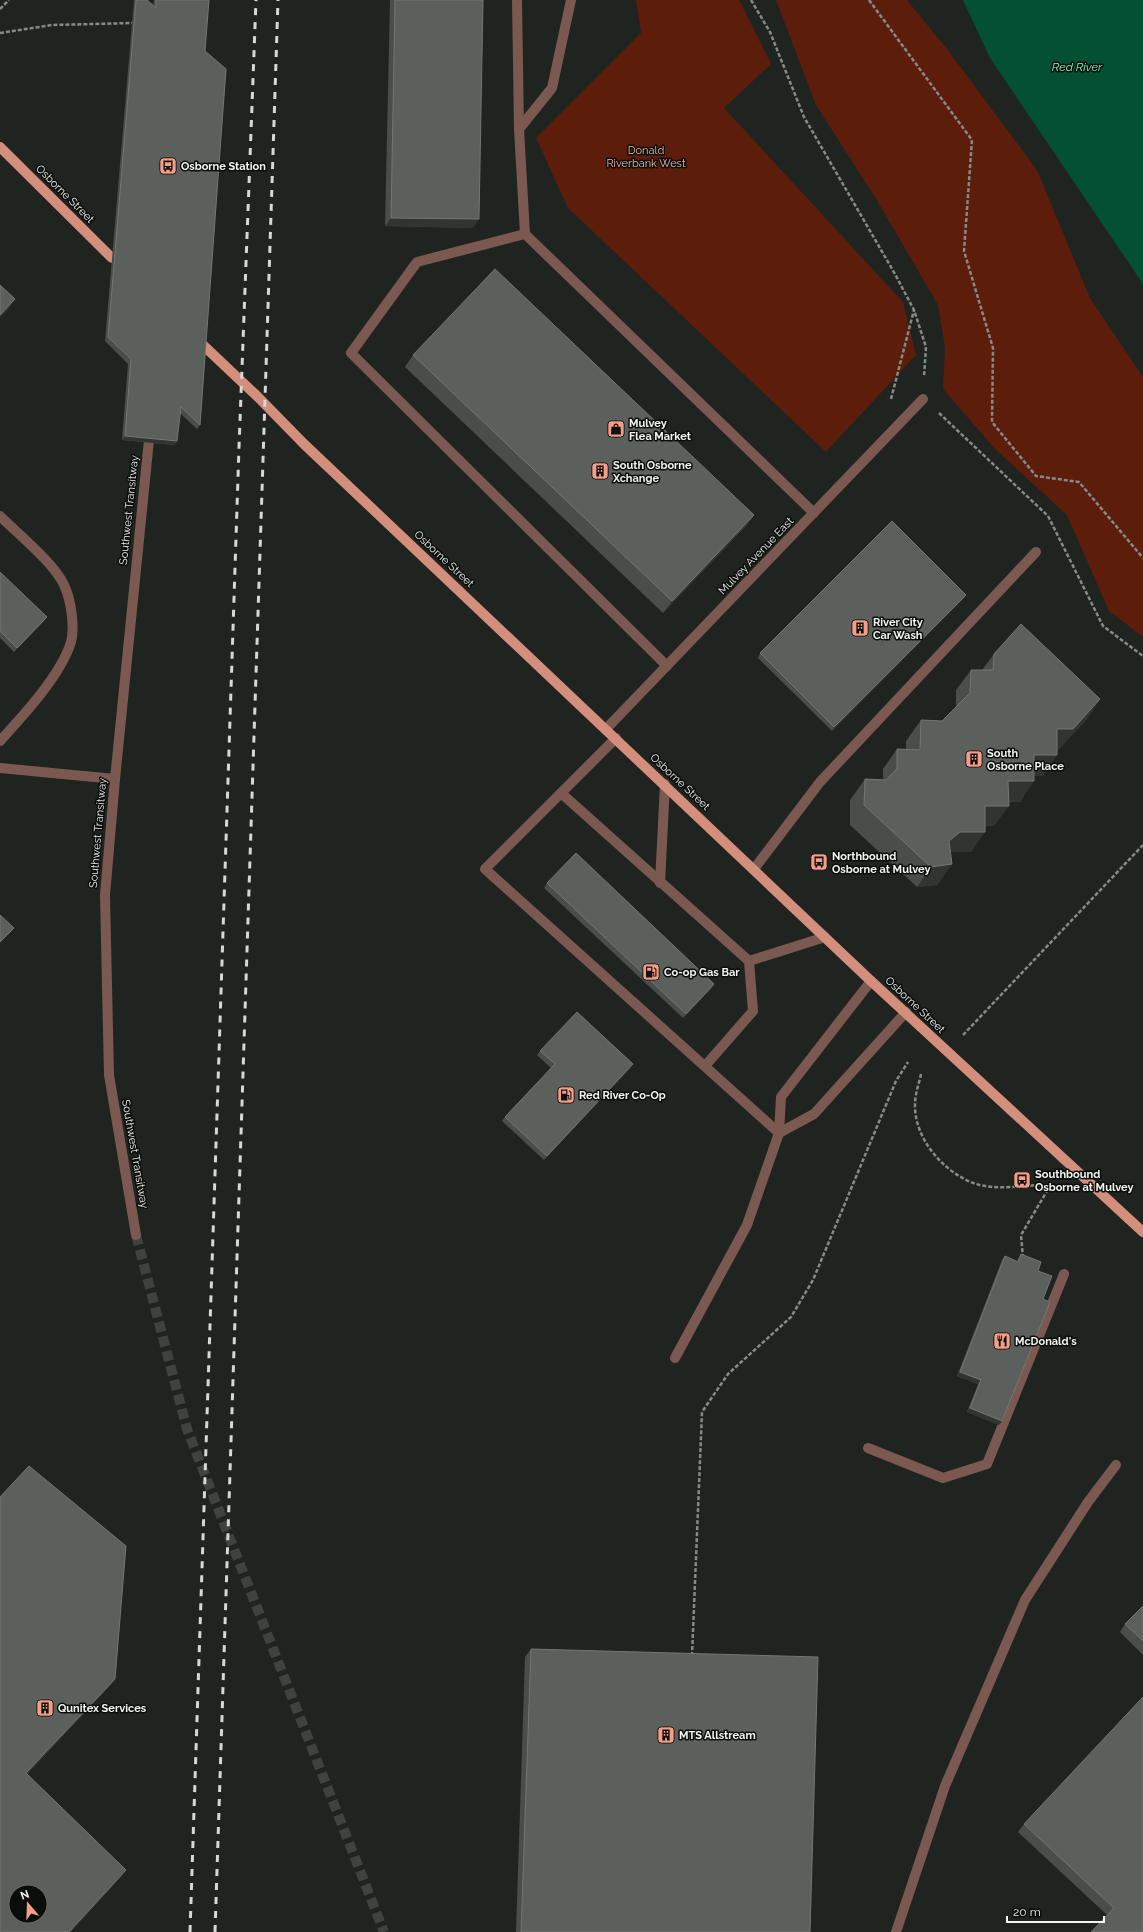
<svg xmlns="http://www.w3.org/2000/svg" width="1143" height="1932" viewBox="0 0 1143 1932" font-family="Raleway,sans-serif">
	<style>
		.green { fill: #5d1d0b }
		.water { fill: #035033 }
		.lines { fill: none; stroke-linecap: round; stroke-linejoin: round }
		.minor-tunnel { stroke: #3f4340; stroke-width: 10; stroke-dasharray: 10 5; stroke-linecap: butt }
		.path { stroke: #868a88; stroke-width: 2.5; stroke-dasharray: 4 2; stroke-linecap: butt }
		.minor { stroke: #7b5950; stroke-width: 10 }
		.major { stroke: #d48e7c; stroke-width: 10 }
		.rail { stroke: #d5d8d6; stroke-width: 3; stroke-dasharray: 7 7; stroke-linecap: butt }
		.wall { fill: #494e4b }
		.shaded-wall { fill: #303532 }
		.building { fill: #5b605d; stroke: #737774; fill-rule: evenodd }
		.labels { text-anchor: middle; dominant-baseline: central; stroke-width: 3; stroke-linejoin: round; paint-order: stroke }
		.park-label { font-size: 11px; fill: #f8b6a4; stroke: #0b0d0b }
		.poi-label { font-size: 11px; font-weight: bold; fill: #f2f5f3; stroke: #0b0d0b; text-anchor: start }
		.street-label { font-size: 11px; fill: #f2f5f3; stroke: #0b0d0b }
		.water-label { font-size: 12px; font-style: italic; fill: #86fbc1; stroke: #0b0d0b }
	</style>
	<rect width="100%" height="100%" fill="#1f2421"/>
	<g class="green">
		<path d="M636 0H739L771 64 724 108 903 302 916 355 826 452 568 208 536 138 641 33Z"/>
		<path d="M776 0H907L947 49 1037 170 1090 298 1143 377V637L1109 611 1067 515 995 449 943 389 945 347 938 305 878 202 816 105Z"/>
	</g>
	<path class="water" d="M963 0H1143V284L990 58Z"/>
	<g class="lines">
		<path class="minor-tunnel" d="M136 1235 187 1429 384 1932"/>
		<g class="path">
			<path d="M751 0 770 32 804 117 895 274 914 310 926 347 924 377"/>
			<path d="M869 0 972 140 964 251 993 348 992 422 1036 476 1079 482 1143 558"/>
			<path d="M0 9 9 0"/>
			<path d="M0 33 52 25 134 23"/>
			<path d="M891 399 914 310"/>
			<path d="M939 413 1048 516 1103 626 1143 656"/>
			<path d="M963 1035 1143 845"/>
			<path d="M921 1074C919 1084 915 1094 915 1104 914 1139 944 1173 976 1184 995 1190 1021 1186 1040 1185"/>
			<path d="M1023 1258 1021 1235 1047 1191"/>
			<path d="M692 1656 702 1412 728 1374 791 1317 813 1280 896 1081 908 1062"/>
		</g>
		<g class="minor">
			<path d="M517 0 519 129 525 234"/>
			<path d="M519 129 552 88 571 0"/>
			<path d="M0 516C18 534 54 563 64 585 71 599 75 628 71 642 61 675 23 716 0 741"/>
			<path d="M667 666 351 353 417 262 525 234 814 513"/>
			<path d="M606 729 923 399"/>
			<path d="M616 738 485 869 779 1133"/>
			<path d="M0 768 115 779"/>
			<path d="M561 793 749 961 753 1011 705 1066"/>
			<path d="M754 869 820 782 1036 552"/>
			<path d="M660 883 665 784"/>
			<path d="M749 961 825 937"/>
			<path d="M779 1133 814 1114 906 1012"/>
			<path d="M136 1235 109 1075 105 895 115 779 150 430"/>
			<path d="M675 1358 747 1225 779 1133 781 1097 871 981"/>
			<path d="M868 1448 943 1478 987 1464 1064 1274"/>
			<path d="M896 1932 945 1786 1025 1600 1088 1502 1116 1465"/>
		</g>
		<g class="major">
			<path d="M0 147 112 258"/>
			<path d="M203 345 257 396 304 444 871 981 1143 1232"/>
		</g>
		<g class="rail">
			<path d="M190 1932 239 447 256 0"/>
			<path d="M215 1932 278 0"/>
		</g>
	</g>
	<g class="wall">
		<path d="M134 0H147L153 6 154 0H209L205 51 200 425 197 429 180 413 175 445 122 440 128 364 105 341Z"/>
		<path d="M390 0H483L473 228 385 226Z"/>
		<path d="M413 355 754 515 745 527 663 613 405 367Z"/>
		<path d="M0 572 44 621 14 652 0 638Z"/>
		<path d="M966 595 963 599 832 731 758 658 760 653Z"/>
		<path d="M994 654 1100 699 1086 720 1058 750H1057L1043 776H1034L1020 802H1009L994 826H985L971 852H950L952 864 937 885 917 887 850 825V800L865 779 883 780V769L897 749H906V741L921 720 942 721 956 707V690L971 670H982Z"/>
		<path d="M547 883 712 988 683 1018 544 888Z"/>
		<path d="M540 1051 630 1068 544 1160 502 1121 505 1117 551 1068 537 1055Z"/>
		<path d="M1021 1254 1038 1271 1043 1299 999 1425 967 1412 978 1384 957 1376 1002 1260 1005 1256 1017 1261Z"/>
		<path d="M1143 1606V1655L1120 1632 1125 1624Z"/>
		<path d="M531 1649 810 1932H516L525 1657Z"/>
		<path d="M1024 1824 1143 1932 1107 1915 1018 1832Z"/>
	</g>
	<g class="shaded-wall">
		<path d="M391 218 479 219 473 228 385 226Z"/>
		<path d="M15 299 7 311 0 318V315Z"/>
		<path d="M125 436 177 441 175 445 122 440Z"/>
		<path d="M754 515 745 527 663 613 672 601Z"/>
		<path d="M966 595 963 599 832 731 834 727Z"/>
		<path d="M47 617 44 621 14 652 17 648Z"/>
		<path d="M1100 699 1086 720 1058 750H1043L1057 729Z"/>
		<path d="M1034 755H1057L1043 776H1020Z"/>
		<path d="M1008 781H1034L1020 802 994 801Z"/>
		<path d="M985 806H1009L994 826 971 827Z"/>
		<path d="M960 832H985L971 852H945L949 841Z"/>
		<path d="M952 864 937 885 917 887 931 867Z"/>
		<path d="M14 928 11 932 0 943V942Z"/>
		<path d="M714 984 712 988 683 1018 686 1014Z"/>
		<path d="M633 1064 630 1068 544 1160 547 1156Z"/>
		<path d="M960 1372 981 1380 978 1384 957 1376Z"/>
		<path d="M970 1408 1002 1421 999 1425 967 1412Z"/>
		<path d="M115 1679 109 1687 21 1781 26 1773Z"/>
		<path d="M126 1870 120 1878 71 1932H69Z"/>
	</g>
	<g class="building">
		<path d="M136 0H147L156 8V0H209L205 51 226 69 200 425 181 407 177 441 125 436 131 359 108 337Z"/>
		<path d="M395 0H483L479 219 391 218Z"/>
		<path d="M495 269 754 515 672 601 413 355Z"/>
		<path d="M0 285 15 299 0 315Z"/>
		<path d="M892 521 966 595 834 727 760 653Z"/>
		<path d="M0 572 47 617 17 648 0 631Z"/>
		<path d="M1021 624 1100 699 1073 729H1057V755H1034V781H1008L1009 806H985V832H960L949 841 952 864 931 867 864 805 865 779 886 780 897 769V749L920 750 921 720 942 721 970 693 971 670H993L994 654Z"/>
		<path d="M576 853 714 984 686 1014 547 883Z"/>
		<path d="M0 915 14 928 0 942Z"/>
		<path d="M577 1012 633 1064 547 1156 505 1117 555 1064 540 1051Z"/>
		<path d="M1021 1254 1041 1262 1038 1271 1052 1276 1043 1299 1050 1302 1002 1421 970 1408 981 1380 960 1372 1005 1256 1018 1262Z"/>
		<path d="M29 1466 126 1546 115 1679 26 1773 126 1870 69 1932H0V1497ZM16 1892H40V1916H16Z"/>
		<path d="M1143 1606V1641L1125 1624Z"/>
		<path d="M531 1649 818 1657 810 1932H521Z"/>
		<path d="M1143 1697V1932H1091L1114 1908 1024 1824Z"/>
	</g>
	<defs>
		<symbol id="bus-square" viewBox="-11 -11 22 22"><rect x="-9" y="-9" width="18" height="18" rx="4" fill="#f49e87" stroke="#0b0d0b"/><path d="M-5-6H5V4H4V6H2V4H-2V6H-4V4H-5ZM-3.5-4V0h7V-4ZM-3.5 1.2v1.5H-2V1.2ZM2 1.2v1.5H3.5V1.2Z" fill="#111"/></symbol>
		<symbol id="shop-square" viewBox="-11 -11 22 22"><rect x="-9" y="-9" width="18" height="18" rx="4" fill="#f49e87" stroke="#0b0d0b"/><path d="M-5-2.5h2.3a2.7 3.5 0 0 1 5.4 0H5L5.5 6h-11ZM-1.5-2.5h3a1.5 2.3 0 0 0-3 0Z" fill="#111"/></symbol>
		<symbol id="building-square" viewBox="-11 -11 22 22"><rect x="-9" y="-9" width="18" height="18" rx="4" fill="#f49e87" stroke="#0b0d0b"/><path d="M-4-6H4V6H1V3H-1V6H-4ZM-2.5-4.3h1.7v1.8h-1.7ZM.8-4.3h1.7v1.8H.8ZM-2.5-1h1.7V.8h-1.7ZM.8-1h1.7V.8H.8Z" fill="#111"/></symbol>
		<symbol id="fuel-square" viewBox="-11 -11 22 22"><rect x="-9" y="-9" width="18" height="18" rx="4" fill="#f49e87" stroke="#0b0d0b"/><path d="M-5.5-6h7V0h2V4h1.3V-2.5L3-4.5l.8-.8L6-3V5H2.5V1h-1V6h-7ZM-4.2-4.7v3.2H.2V-4.7Z" fill="#111"/></symbol>
		<symbol id="restaurant-square" viewBox="-11 -11 22 22"><rect x="-9" y="-9" width="18" height="18" rx="4" fill="#f49e87" stroke="#0b0d0b"/><path d="M-5-6h1v4h1v-4h1v4h1v-4h1v5L-1.5 .5V6h-2V.5L-5-1ZM5-6V6H3V1.5H1.5Q1.5-4 5-6Z" fill="#111"/></symbol>
	</defs>
	<g fill-rule="evenodd">
		<use href="#bus-square" x="158" y="156" width="20" height="20"/>
		<use href="#shop-square" x="606" y="419" width="20" height="20"/>
		<use href="#building-square" x="590" y="461" width="20" height="20"/>
		<use href="#building-square" x="850" y="618" width="20" height="20"/>
		<use href="#building-square" x="964" y="749" width="20" height="20"/>
		<use href="#bus-square" x="809" y="852" width="20" height="20"/>
		<use href="#fuel-square" x="641" y="962" width="20" height="20"/>
		<use href="#fuel-square" x="556" y="1085" width="20" height="20"/>
		<use href="#bus-square" x="1012" y="1170" width="20" height="20"/>
		<use href="#restaurant-square" x="992" y="1331" width="20" height="20"/>
		<use href="#building-square" x="35" y="1698" width="20" height="20"/>
		<use href="#building-square" x="656" y="1725" width="20" height="20"/>
	</g>
	<g class="labels">
		<g class="park-label">
			<text x="646" y="150">Donald<tspan x="646" dy="13">Riverbank West</tspan></text>
		</g>
		<g class="poi-label">
			<text x="181" y="166">Osborne Station</text>
			<text x="629" y="423">Mulvey<tspan x="629" dy="13">Flea Market</tspan></text>
			<text x="613" y="465">South Osborne<tspan x="613" dy="13">Xchange</tspan></text>
			<text x="873" y="622">River City<tspan x="873" dy="13">Car Wash</tspan></text>
			<text x="987" y="753">South<tspan x="987" dy="13">Osborne Place</tspan></text>
			<text x="832" y="856">Northbound<tspan x="832" dy="13">Osborne at Mulvey</tspan></text>
			<text x="664" y="972">Co-op Gas Bar</text>
			<text x="579" y="1095">Red River Co-Op</text>
			<text x="1035" y="1174">Southbound<tspan x="1035" dy="13">Osborne at Mulvey</tspan></text>
			<text x="1015" y="1341">McDonald's</text>
			<text x="58" y="1708">Qunitex Services</text>
			<text x="679" y="1735">MTS Allstream</text>
		</g>
		<g class="street-label">
			<text transform="translate(65 194) rotate(45)">Osborne Street</text>
			<text transform="translate(129 510) rotate(-84)">Southwest Transitway</text>
			<text transform="translate(756 556) rotate(-46)">Mulvey Avenue East</text>
			<text transform="translate(444 559) rotate(43)">Osborne Street</text>
			<text transform="translate(680 782) rotate(43)">Osborne Street</text>
			<text transform="translate(98 833) rotate(-85)">Southwest Transitway</text>
			<text transform="translate(915 1005) rotate(43)">Osborne Street</text>
			<text transform="translate(135 1154) rotate(80)">Southwest Transitway</text>
		</g>
		<g class="water-label">
			<text x="1077" y="67">Red River</text>
		</g>
	</g>
	<g transform="translate(28 1904) rotate(341)"><circle r="19" fill="#0b0d0b" stroke="#676a68"/>
	<path d="M0-3L7 15L0 10L-7 15Z" fill="#f49e87"/>
	<text y="-6" font-size="11" font-weight="bold" text-anchor="middle" fill="#f2f5f3">N</text>
	</g>
	<path d="M1007 1916v6h97v-6" fill="none" stroke="#f2f5f3" stroke-width="2"/>
	<text x="1013" y="1916" font-size="12" fill="#f2f5f3" stroke="#0b0d0b" stroke-width="3" paint-order="stroke">20 m</text>
</svg>
